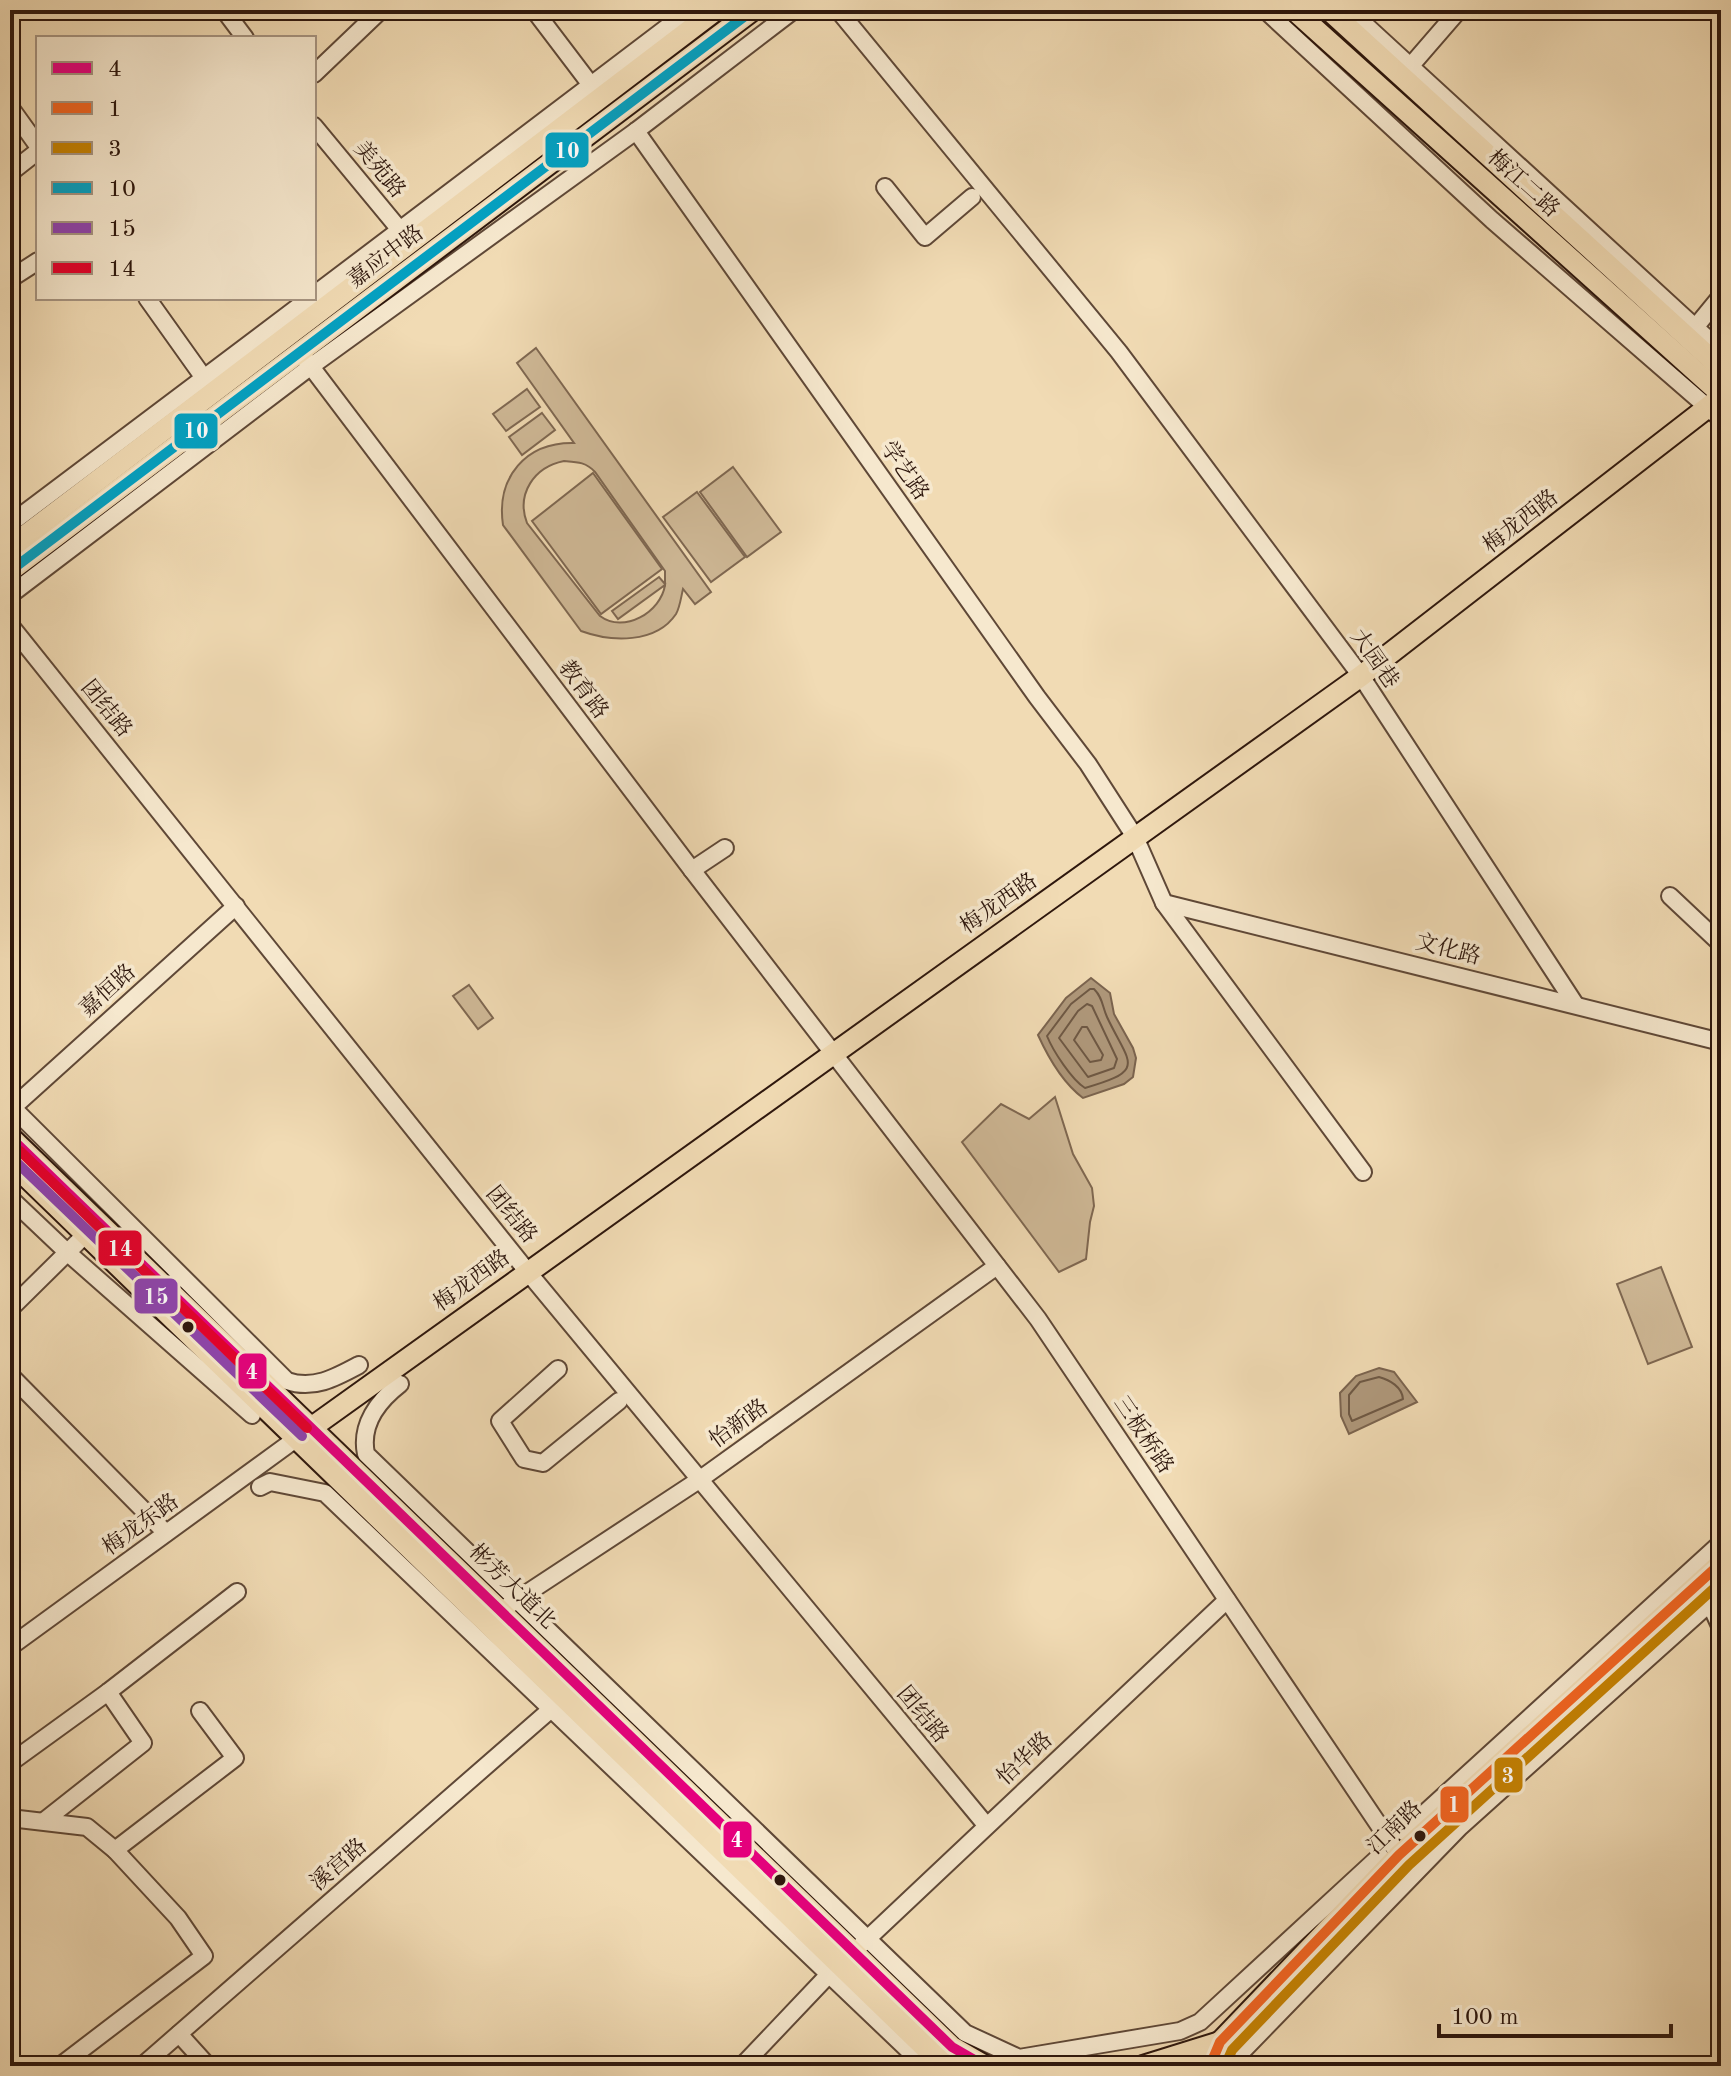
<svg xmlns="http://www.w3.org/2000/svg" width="1731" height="2076" viewBox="0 0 1731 2076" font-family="'Old Standard TT','Noto Serif SC',serif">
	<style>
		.green { fill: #d0ba98; stroke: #7f6852; stroke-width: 2; fill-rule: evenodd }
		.water { fill: #af987b; stroke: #7b644f; stroke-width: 2 }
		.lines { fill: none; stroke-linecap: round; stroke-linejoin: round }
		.shore { stroke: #6e5844; stroke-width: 2 }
		.minor-casing { stroke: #5f4837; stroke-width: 20 }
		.major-casing { stroke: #2e170d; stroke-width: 24 }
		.minor { stroke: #f6e8ce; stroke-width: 16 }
		.major { stroke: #f1dbb4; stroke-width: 20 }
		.bus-1-casing { stroke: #f6e8ce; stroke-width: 16 }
		.bus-2-casing { stroke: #f6e8ce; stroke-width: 16 }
		.bus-3-casing { stroke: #f6e8ce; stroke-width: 16 }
		.bus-4-casing { stroke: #f6e8ce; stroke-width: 16 }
		.bus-5-casing { stroke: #f6e8ce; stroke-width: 16 }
		.bus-6-casing { stroke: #f6e8ce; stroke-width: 16 }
		.bus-1 { stroke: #e5007d; stroke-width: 10 }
		.bus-2 { stroke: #f26522; stroke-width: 10 }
		.bus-3 { stroke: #c58203; stroke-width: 10 }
		.bus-4 { stroke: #02a2c4; stroke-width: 10 }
		.bus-5 { stroke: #8e44ad; stroke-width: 10 }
		.bus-6 { stroke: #e4002b; stroke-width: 10 }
		.bus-dot { fill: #2e170d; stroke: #f6e8ce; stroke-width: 3 }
		.labels { text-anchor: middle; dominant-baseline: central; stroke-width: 7; stroke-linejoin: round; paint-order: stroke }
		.street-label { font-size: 22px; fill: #2e170d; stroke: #f6e8ce }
		.line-badge { stroke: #f6e8ce; stroke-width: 3 }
		.badge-label { font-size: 22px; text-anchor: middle; font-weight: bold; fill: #fff }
	</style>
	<rect width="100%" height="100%" fill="#f1dbb4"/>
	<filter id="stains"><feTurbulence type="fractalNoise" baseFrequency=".0025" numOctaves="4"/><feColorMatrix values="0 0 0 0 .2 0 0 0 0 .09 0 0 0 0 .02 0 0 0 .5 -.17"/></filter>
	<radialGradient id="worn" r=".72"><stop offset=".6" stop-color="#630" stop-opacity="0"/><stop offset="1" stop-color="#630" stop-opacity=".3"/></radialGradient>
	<g class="green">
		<path d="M536 348 711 592 695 604 683 589C681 597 680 607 676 614 656 644 611 642 581 631L503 525C496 477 526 442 574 443L517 363ZM564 461C577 462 586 462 595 472L665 571V584L659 577 612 611 618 619 665 585C661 612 624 634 600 616L527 523C516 494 534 467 564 461Z"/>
		<path d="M527 389 540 407 506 431 493 414Z"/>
		<path d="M542 413 555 430 522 455 509 437Z"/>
		<path d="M733 467 781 532 747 557 700 492Z"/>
		<path d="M593 473 662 569 601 614 532 521Z"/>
		<path d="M697 492 745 557 711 582 663 517Z"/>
		<path d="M469 985 493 1018 478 1029 453 996Z"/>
		<path d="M1055 1097 1073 1154 1092 1188 1094 1206 1090 1222 1086 1259 1059 1272 962 1142 1001 1104 1029 1119Z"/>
		<path d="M1661 1267 1692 1347 1648 1364 1617 1284Z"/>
	</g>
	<g class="water">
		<path d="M1091 978 1110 993 1114 1014 1133 1048 1136 1058 1133 1077 1124 1084 1083 1098C1063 1083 1048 1057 1038 1035L1066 998Z"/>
		<path d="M1379 1368 1394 1372 1417 1402 1349 1434 1341 1416 1340 1393 1356 1376Z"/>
	</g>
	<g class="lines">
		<g class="shore">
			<path d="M1090 989H1094C1103 998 1102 1006 1107 1017 1129 1064 1148 1070 1085 1088 1072 1080 1053 1051 1047 1036L1071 1004Z"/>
			<path d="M1087 1004 1092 1006 1117 1059 1114 1068 1088 1077 1059 1038 1078 1011Z"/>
			<path d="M1082 1027H1087L1103 1055 1101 1060 1090 1062 1074 1040Z"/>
			<path d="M1379 1377C1390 1380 1402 1387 1403 1399L1352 1421 1349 1414V1395L1360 1382Z"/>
		</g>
		<defs>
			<g id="minor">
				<path d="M224 10 245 38"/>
				<path d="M534 10 597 93"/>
				<path d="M838 10 1119 352 1361 676 1575 1004"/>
				<path d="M1265 10 1492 220 1721 419"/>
				<path d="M1349 10 1721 351"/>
				<path d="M1414 62 1459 10"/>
				<path d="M314 74 381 10"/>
				<path d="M10 107 38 146"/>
				<path d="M314 126 405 236"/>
				<path d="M636 131 1037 697 1088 764 1135 837 1164 903 1363 1172"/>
				<path d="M10 173 38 151"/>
				<path d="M885 187 925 237 972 197"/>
				<path d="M10 279 38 261"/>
				<path d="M314 295 690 10"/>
				<path d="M147 298 199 371"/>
				<path d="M1689 335 1721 296"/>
				<path d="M300 352 692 870 1038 1319 1399 1855"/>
				<path d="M10 524 310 298"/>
				<path d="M10 595 310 367 636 131 794 10"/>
				<path d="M10 625 527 1271 986 1825"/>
				<path d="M692 870 725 848"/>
				<path d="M1670 896 1721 944"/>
				<path d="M1164 903 1721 1042"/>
				<path d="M10 1105 287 1381C313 1390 335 1378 359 1365"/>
				<path d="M10 1110 236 906"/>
				<path d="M10 1198 68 1253 252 1415"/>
				<path d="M10 1309 86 1234"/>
				<path d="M558 1369 500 1421 524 1459 543 1463 619 1401"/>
				<path d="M10 1375 166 1533"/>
				<path d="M400 1384C378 1401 360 1425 366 1454L965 2033 1019 2058 1180 2031 1200 2022 1380 1856"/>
				<path d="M260 1487 270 1482 325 1493 925 2066"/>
				<path d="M1700 1582 1721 1628"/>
				<path d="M509 1605 699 1480 997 1266"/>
				<path d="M10 1647 297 1438"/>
				<path d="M10 1763 108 1692 237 1592"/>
				<path d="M10 1818 87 1827 115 1850 235 1758 200 1711"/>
				<path d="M44 1821 143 1743 108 1692"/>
				<path d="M1404 1832 1721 1543"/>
				<path d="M862 1944 1227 1600"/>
				<path d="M179 2034 208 2066"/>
				<path d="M60 2066 204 1956 178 1918 115 1850"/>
				<path d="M142 2066 557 1704"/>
				<path d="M742 2066 835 1968"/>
				<path d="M1228 2066 1460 1827 1721 1593"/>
			</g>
			<g id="major">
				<path d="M1294 10 1721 394"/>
				<path d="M1329 10 1721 368"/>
				<path d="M10 547 716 10"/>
				<path d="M10 571 753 10"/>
				<path d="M10 1137 952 2047 985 2066"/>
				<path d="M10 1161 944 2066"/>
				<path d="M297 1438 1361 676 1721 397"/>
				<path d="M1143 2066 1220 2042"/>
				<path d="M1210 2066 1220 2042 1399 1855 1721 1563"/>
			</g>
		</defs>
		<use href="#minor" class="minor-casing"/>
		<use href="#major" class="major-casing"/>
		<use href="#minor" class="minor"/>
		<use href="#major" class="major"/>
		<defs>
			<path id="bus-1" d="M10 1137 952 2047 985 2066"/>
			<path id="bus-2" d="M1210 2066 1220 2042 1399 1855 1721 1563"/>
			<path id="bus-3" d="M1225 2066 1232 2050 1409 1865 1721 1582"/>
			<path id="bus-4" d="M10 571 753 10"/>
			<path id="bus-5" d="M10 1156 302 1436"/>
			<path id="bus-6" d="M20 1151 307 1428"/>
		</defs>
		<use href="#bus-1" class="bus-1-casing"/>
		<use href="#bus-2" class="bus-2-casing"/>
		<use href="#bus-3" class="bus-3-casing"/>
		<use href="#bus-4" class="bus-4-casing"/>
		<use href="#bus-5" class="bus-5-casing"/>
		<use href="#bus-6" class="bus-6-casing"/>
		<use href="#bus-1" class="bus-1"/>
		<use href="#bus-2" class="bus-2"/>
		<use href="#bus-3" class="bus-3"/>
		<use href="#bus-4" class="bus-4"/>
		<use href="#bus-5" class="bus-5"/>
		<use href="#bus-6" class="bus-6"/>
	</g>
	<g class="bus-dot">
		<circle cx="188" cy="1327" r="7"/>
		<circle cx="1420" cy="1836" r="7"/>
		<circle cx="780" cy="1880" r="7"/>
	</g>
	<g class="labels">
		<g class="street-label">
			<text transform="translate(379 170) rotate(50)">美苑路</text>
			<text transform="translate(1523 184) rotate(42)">梅江二路</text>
			<text transform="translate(386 257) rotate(-37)">嘉应中路</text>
			<text transform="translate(904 471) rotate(55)">学艺路</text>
			<text transform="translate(1521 522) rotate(-38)">梅龙西路</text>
			<text transform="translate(1374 659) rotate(55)">大园巷</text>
			<text transform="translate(583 690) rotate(53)">教育路</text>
			<text transform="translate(106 709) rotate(51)">团结路</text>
			<text transform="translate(999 904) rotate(-35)">梅龙西路</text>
			<text transform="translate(1448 950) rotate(14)">文化路</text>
			<text transform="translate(108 991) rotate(-42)">嘉恒路</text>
			<text transform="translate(511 1215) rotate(51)">团结路</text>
			<text transform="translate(472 1281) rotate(-36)">梅龙西路</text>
			<text transform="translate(739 1424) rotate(-36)">怡新路</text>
			<text transform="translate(1143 1435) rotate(56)">三板桥路</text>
			<text transform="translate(141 1525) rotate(-36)">梅龙东路</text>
			<text transform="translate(512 1587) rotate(44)">彬芳大道北</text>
			<text transform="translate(922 1715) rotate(50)">团结路</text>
			<text transform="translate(1025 1759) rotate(-43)">怡华路</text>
			<text transform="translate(1395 1828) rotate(-44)">江南路</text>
			<text transform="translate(339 1865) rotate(-41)">溪宫路</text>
		</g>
	</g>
	<g class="line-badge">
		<rect x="544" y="131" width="46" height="38" rx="8" fill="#02a2c4"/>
		<rect x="173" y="412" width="46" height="38" rx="8" fill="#02a2c4"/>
		<rect x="97" y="1229" width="46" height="38" rx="8" fill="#e4002b"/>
		<rect x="133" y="1277" width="46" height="38" rx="8" fill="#8e44ad"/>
		<rect x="237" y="1352" width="31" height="38" rx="8" fill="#e5007d"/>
		<rect x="1493" y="1756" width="31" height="38" rx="8" fill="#c58203"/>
		<rect x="1439" y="1785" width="31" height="39" rx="8" fill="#f26522"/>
		<rect x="722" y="1820" width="31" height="39" rx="8" fill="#e5007d"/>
	</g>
	<g class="badge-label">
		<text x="567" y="158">10</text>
		<text x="196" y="438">10</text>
		<text x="120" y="1256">14</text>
		<text x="156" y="1304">15</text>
		<text x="252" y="1379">4</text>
		<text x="1508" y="1783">3</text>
		<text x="1454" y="1812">1</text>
		<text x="737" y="1847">4</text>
	</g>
	<rect width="1731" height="2076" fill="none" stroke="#f1dbb4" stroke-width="40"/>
	<rect x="12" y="12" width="1707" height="2052" fill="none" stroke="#2e170d" stroke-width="4"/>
	<rect x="20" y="20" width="1691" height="2036" fill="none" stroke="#2e170d" stroke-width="2"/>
	<rect x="36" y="36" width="280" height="264" fill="#f6e8ce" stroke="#a69481" stroke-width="2"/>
	<rect x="52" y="62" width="40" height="12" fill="#e5007d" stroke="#a69481" stroke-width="2"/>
	<text x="108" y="76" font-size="24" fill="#2e170d">4</text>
	<rect x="52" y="102" width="40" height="12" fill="#f26522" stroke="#a69481" stroke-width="2"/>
	<text x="108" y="116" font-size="24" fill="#2e170d">1</text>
	<rect x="52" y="142" width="40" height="12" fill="#c58203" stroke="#a69481" stroke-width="2"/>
	<text x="108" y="156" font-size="24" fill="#2e170d">3</text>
	<rect x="52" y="182" width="40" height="12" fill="#02a2c4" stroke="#a69481" stroke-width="2"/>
	<text x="108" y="196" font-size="24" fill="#2e170d">10</text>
	<rect x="52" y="222" width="40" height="12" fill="#8e44ad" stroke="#a69481" stroke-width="2"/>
	<text x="108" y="236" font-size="24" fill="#2e170d">15</text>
	<rect x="52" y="262" width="40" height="12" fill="#e4002b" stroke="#a69481" stroke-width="2"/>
	<text x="108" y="276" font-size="24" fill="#2e170d">14</text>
	<path d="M1439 2024v12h232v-12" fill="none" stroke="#2e170d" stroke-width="4"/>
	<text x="1451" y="2024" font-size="24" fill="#2e170d" stroke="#f6e8ce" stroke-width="6" paint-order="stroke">100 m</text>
	<rect width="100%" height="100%" filter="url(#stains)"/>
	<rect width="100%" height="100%" fill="url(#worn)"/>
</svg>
